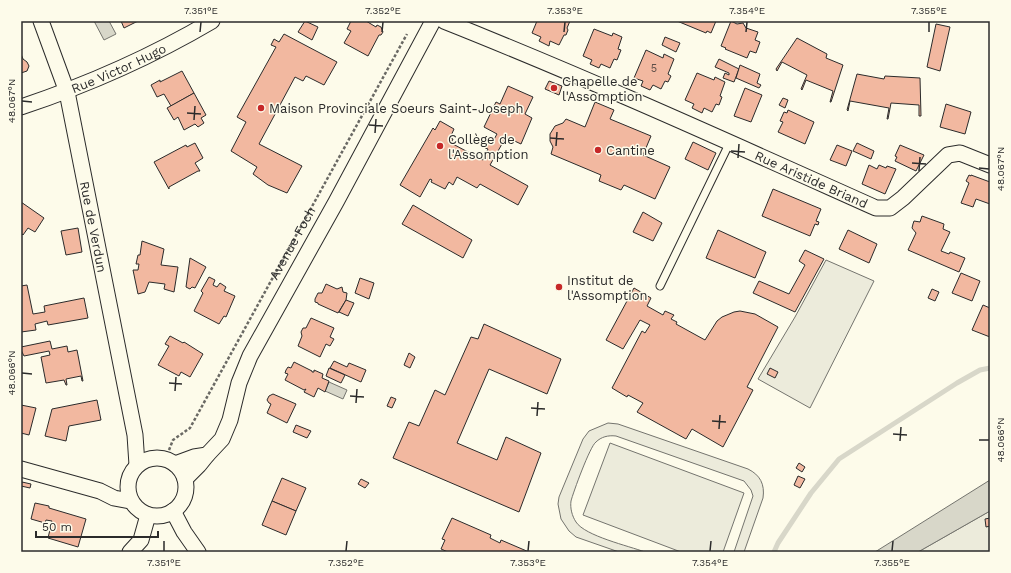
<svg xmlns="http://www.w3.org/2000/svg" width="1011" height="573" viewBox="0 0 1011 573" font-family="'Work Sans',sans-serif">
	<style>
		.green { fill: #ecebdb; stroke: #74746e }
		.water { fill: #d8d7c9; stroke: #74746e }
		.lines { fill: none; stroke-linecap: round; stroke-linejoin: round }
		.stream { stroke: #d8d7c9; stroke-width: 5 }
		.building { fill: #f2b8a0; stroke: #2b2b2b }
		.lane-casing { stroke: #2b2b2b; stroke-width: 9 }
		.street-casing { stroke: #2b2b2b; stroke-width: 17 }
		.path { stroke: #6a6964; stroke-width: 2.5; stroke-dasharray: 3 2; stroke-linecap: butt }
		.lane { stroke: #fdfbea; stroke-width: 7 }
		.street { stroke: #fdfbea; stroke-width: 15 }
		.ticks { fill: none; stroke: #2b2b2b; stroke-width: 1.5 }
		.poi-dot { fill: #c62828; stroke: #fdfbea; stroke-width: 1.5 }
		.labels { text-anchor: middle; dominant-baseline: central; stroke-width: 3; stroke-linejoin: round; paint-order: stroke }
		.number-label { font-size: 11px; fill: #5d4e48 }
		.street-label { font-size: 13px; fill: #2b2b2b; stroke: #fdfbea }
		.poi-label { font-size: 13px; fill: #2b2b2b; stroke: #fdfbea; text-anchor: start }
		.neatline { fill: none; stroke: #2b2b2b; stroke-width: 1.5 }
		.ticks-label { font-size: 10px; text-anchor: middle; fill: #2b2b2b }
	</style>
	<rect width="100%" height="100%" fill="#fdfbea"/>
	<g class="green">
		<path d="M826 260 874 281 810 408 758 379 795 317Z"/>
		<path d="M608 423 618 424 748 469C760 475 765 484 763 498L744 552H734L753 496 751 490 744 481 616 436C608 435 601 437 596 442 590 446 573 493 571 501 570 508 572 516 576 522 585 536 629 546 645 552H619L576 537 569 531 561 519 558 504 559 497 583 439 589 431Z"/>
		<path d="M610 443 744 493 723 552H681L583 515Z"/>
		<path d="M990 511V552H918Z"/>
	</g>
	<g class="water">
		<path d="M94 21H109L116 34 104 40Z"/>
		<path d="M329 382 347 390 343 399 325 391Z"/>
		<path d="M990 480V511L918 552H875Z"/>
	</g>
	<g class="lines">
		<path class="stream" d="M774 552 778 543 811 493 839 459 957 383 980 370 990 368"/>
	</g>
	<g class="building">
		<path d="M121 21H138L124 28Z"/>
		<path d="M305 21 318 27 312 40 298 32Z"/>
		<path d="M351 21H366L376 27 377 25 381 27 383 32 381 35H379L368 56 344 43 351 31 347 29Z"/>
		<path d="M537 21H570L567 28 568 30 566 35H564L559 45 550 41 549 46 539 41 541 37 532 33Z"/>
		<path d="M677 21H716L711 33 707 31 706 33Z"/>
		<path d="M731 21 737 24 743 23 746 28 758 32 755 40 760 42 756 53 750 51 747 58 725 49 726 48 721 46Z"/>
		<path d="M936 24 950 27 940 71 927 67Z"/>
		<path d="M594 29 612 36 613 33 622 37 618 49 621 50 617 60 614 59 610 68 601 64 599 68 590 64 592 60 583 56Z"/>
		<path d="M284 34 337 62 324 85 306 76 303 81 295 77 259 144 302 166 287 193 268 185 253 174 257 167 231 151 246 122 237 117 276 47 271 45 274 39 279 42Z"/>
		<path d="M665 37 680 43 676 52 662 45Z"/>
		<path d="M797 38 827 54 826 58 843 65 831 102H830L833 91 806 80 802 90 801 89 807 75 782 62 777 71 776 69Z"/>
		<path d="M646 50 663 58 664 54 674 59 668 74 671 76 668 82 665 81 661 89 653 85 650 90 641 86 643 81 634 78Z"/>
		<path d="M21 54 23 59 27 62 29 66 27 71 21 73Z"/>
		<path d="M719 59 739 69 734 82 723 78 725 73 729 75V73L715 67Z"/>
		<path d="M740 65 760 74 757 83 761 85 759 88 736 78Z"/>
		<path d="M182 71 194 93 171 106 164 94 157 97 151 85 160 80V82Z"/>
		<path d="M697 73 714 80 715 77 725 82 720 96 722 97 719 105 716 104 712 112 704 108 702 113 692 108 694 104 685 100Z"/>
		<path d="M857 74 884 79 885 76 920 78 921 116H919V105L891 103 888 119H887L889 108 850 101 848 111 847 110Z"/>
		<path d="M549 81 562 86 559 95 545 89Z"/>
		<path d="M508 86 533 97 525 114 532 118 521 144 506 137 490 165 528 186 518 205 480 184 477 188 457 177 453 185 449 182 445 189 431 182 432 180 430 179 420 197 400 185 433 128 435 130 440 121 454 129 450 138 453 139 451 143 483 160 488 149 485 148 489 141 492 143 497 134 484 127 496 102 500 104Z"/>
		<path d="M745 88 762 95 751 122 734 116Z"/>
		<path d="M194 93 206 115 201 118 204 123 198 127 195 124 184 130 178 117 174 120 167 108Z"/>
		<path d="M783 98 788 100 785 108 779 105Z"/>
		<path d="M595 102 614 110 610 119 651 136 643 155 670 167 655 199 624 185 621 190 599 181 601 175 551 154 553 147 550 141V134L555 126 563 123 566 119 585 127Z"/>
		<path d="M946 104 971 112 965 134 940 127Z"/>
		<path d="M788 110 814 122 805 144 778 132 783 122 780 121 784 112 787 113Z"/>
		<path d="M693 142 716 153 708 170 685 159Z"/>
		<path d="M195 143 203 158 195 163 200 171H198L169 187V189L154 162 186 145 187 147Z"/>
		<path d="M857 143 874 151 871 159 853 151Z"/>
		<path d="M837 145 852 151 846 166 830 160Z"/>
		<path d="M900 145 924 155 916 171 895 161 897 157 895 156Z"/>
		<path d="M869 165 877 169 879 165 886 168 887 166 896 169 885 194 862 184Z"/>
		<path d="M969 175 971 176V175L990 182V204L976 199 973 207 961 203 969 183 966 181Z"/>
		<path d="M773 189 821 209 816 221 819 222 818 225 815 224 810 236 762 216Z"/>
		<path d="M21 202 44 218 35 232 28 228 23 235 21 233Z"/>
		<path d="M413 205 472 240 463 258 402 224Z"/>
		<path d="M643 212 662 223 653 241 633 232Z"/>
		<path d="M922 216 944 224 943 229 950 232 941 251 949 254 950 252 965 258 959 272 908 250 916 233 912 228 913 224 914 221 920 222Z"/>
		<path d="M78 228 82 252 66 255 61 231Z"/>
		<path d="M718 230 766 252 755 278 706 258Z"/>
		<path d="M848 230 877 244 869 263 839 249Z"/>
		<path d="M142 241 164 249 161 265 178 267 174 292 164 289 165 284 149 282 145 292 138 294 133 270H138L139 264H136L138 255H140Z"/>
		<path d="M805 250 824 259 795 312 753 293 759 281 789 294 805 265 799 261Z"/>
		<path d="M190 258 206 267 195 288 192 287 190 289 186 287Z"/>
		<path d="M961 273 980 281 972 301 952 293Z"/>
		<path d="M209 277 215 280 213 285 217 287 220 283 226 287 224 291 235 296 226 317 224 316 219 324 194 311 203 293 201 291Z"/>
		<path d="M360 278 374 283 369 299 355 293Z"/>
		<path d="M326 284 337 289 342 287 343 292 347 293 346 300 338 313 318 304V303L315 302V299L318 293H322Z"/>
		<path d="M27 285 33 314 45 312 44 306 84 298 88 318 48 325 47 321 35 324 36 330 21 332V286Z"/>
		<path d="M634 288 651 298 647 306 663 315 665 311 674 315 671 319 677 322 676 324 705 340 717 321 722 317 734 312 740 311 755 314 778 327 747 387 753 390 723 447 692 429 686 439 637 412 643 403 628 395 627 397 612 388 642 331 645 333 650 325 640 320 623 349 606 340Z"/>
		<path d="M932 289 939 292 935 301 928 298Z"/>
		<path d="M346 300 354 303 348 316 339 312Z"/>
		<path d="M983 305 990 308V337L972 330Z"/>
		<path d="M311 318 334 328 330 337 334 339 330 346 326 344 320 357 298 346 302 336 301 332 303 328H306Z"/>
		<path d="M484 324 561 359 547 394 489 369 457 443 497 460 506 437 541 453 519 512 393 458 409 422 419 426 435 390 445 395 471 337 478 339Z"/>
		<path d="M170 336 183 343 184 342 203 354 190 377 181 372 179 376 158 365 169 346 165 344Z"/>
		<path d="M50 341 52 349 67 346 68 352 77 350 83 381H82L81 376 66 379 67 385H66L64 380 46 383 41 357 50 355 49 351 24 356 21 350V347Z"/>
		<path d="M409 353 415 357 410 368 404 365Z"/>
		<path d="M334 361 347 367 349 363 366 370 361 382 330 368Z"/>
		<path d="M294 362 312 371V372H314V370L323 374 322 378 329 381 325 392 318 388 314 397 304 392 306 389 304 390 285 380 288 374 285 373 286 370 288 367 291 368Z"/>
		<path d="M329 368 345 375 341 383 326 376Z"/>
		<path d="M770 368 778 372 775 378 767 374Z"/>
		<path d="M273 394 296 404 287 423 267 413 271 404 269 403 267 400 269 396Z"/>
		<path d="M391 397 396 399 392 408 387 406Z"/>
		<path d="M97 400 101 420 69 426 66 441 45 436 52 409Z"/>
		<path d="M21 405 36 408 29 435 21 433Z"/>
		<path d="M296 425 311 431 307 438 293 432Z"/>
		<path d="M799 463 805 467 802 472 796 468Z"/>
		<path d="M798 476 805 479 800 488 794 485Z"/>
		<path d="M282 478 306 488 296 511 272 501Z"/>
		<path d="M361 479 369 483 365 488 358 484Z"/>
		<path d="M22 482 31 484 30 488 21 486Z"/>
		<path d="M272 501 296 511 286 535 262 525Z"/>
		<path d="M35 503 49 506V508L86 519 78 547 48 538 52 521 46 520 45 523 31 519Z"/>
		<path d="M452 518 491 535 490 538 500 543 501 540 529 552H448L441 549 445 540 442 539Z"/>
		<path d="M990 518V526L986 527 985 519Z"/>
	</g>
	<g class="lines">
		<defs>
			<path id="lane" d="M660 286 730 142"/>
			<g id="street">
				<path id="s2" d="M41 21 67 92 135 435 137 465"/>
				<path id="s3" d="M444 21C590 79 733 144 876 208H890L903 198 948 155 960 153 990 165"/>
				<path id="s4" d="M21 107C87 85 151 57 212 21"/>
				<circle cx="157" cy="487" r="29"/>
				<path d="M175 464 194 457 207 455"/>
				<path d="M21 469 100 491 114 498 130 501"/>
				<path d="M185 479 199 465 207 455 222 439 230 420 239 383 250 356 336 202 433 21"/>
				<path d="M173 511 184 532 198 552"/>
				<path d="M130 552 141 540 148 515"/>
			</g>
		</defs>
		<use href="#lane" class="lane-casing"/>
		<use href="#street" class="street-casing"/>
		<path class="path" id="s1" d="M169 450 173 440 190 428 407 34"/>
		<use href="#lane" class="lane"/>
		<use href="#street" class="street"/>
	</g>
	<path class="ticks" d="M200 32 201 22M382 32 383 22M564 32 565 22M746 32 747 22M929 32V22M22 101 32 102M187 113 201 114M194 120 195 106M369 125 383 126M375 133 376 119M550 138 564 139M556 146 557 132M731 151 745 152M738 158 739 144M912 163 926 164M979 168 989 169M919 171 920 157M22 373 32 374M169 383 182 384M175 391 176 377M350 396 364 397M356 403 357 389M531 408 545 409M537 416 538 402M712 421 726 422M719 429 720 415M893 434 907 435M979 440H989M900 441 901 427M164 551V541M346 551 347 541M528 551 529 541M710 551 711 541M892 551 893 541"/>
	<g class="poi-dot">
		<circle cx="554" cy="88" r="4"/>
		<circle cx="261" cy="108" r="4"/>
		<circle cx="440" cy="146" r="4"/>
		<circle cx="598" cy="150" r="4"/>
		<circle cx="559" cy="287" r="4"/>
	</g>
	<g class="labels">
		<g class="number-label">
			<text x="654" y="68">5</text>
		</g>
		<g class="street-label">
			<text stroke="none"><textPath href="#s4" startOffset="105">Rue Victor Hugo</textPath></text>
			<text stroke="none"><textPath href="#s3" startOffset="400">Rue Aristide Briand</textPath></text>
			<text stroke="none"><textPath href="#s2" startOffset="213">Rue de Verdun</textPath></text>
			<text stroke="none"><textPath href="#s1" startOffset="243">Avenue Foch</textPath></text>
		</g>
		<g class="poi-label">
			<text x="562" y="81">Chapelle de<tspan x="562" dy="15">l'Assomption</tspan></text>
			<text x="269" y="108">Maison Provinciale Soeurs Saint-Joseph</text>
			<text x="448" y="139">Collège de<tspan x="448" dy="15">l'Assomption</tspan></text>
			<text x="606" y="150">Cantine</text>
			<text x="567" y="280">Institut de<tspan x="567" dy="15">l'Assomption</tspan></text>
		</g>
	</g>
	<rect width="1011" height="573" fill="none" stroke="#fdfbea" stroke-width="44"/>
	<path d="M36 531v6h122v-6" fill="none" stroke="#2b2b2b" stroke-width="2"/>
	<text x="42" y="531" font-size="12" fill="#2b2b2b" stroke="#fdfbea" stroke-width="3" paint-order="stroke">50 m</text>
	<rect x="22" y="22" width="967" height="529" class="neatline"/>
	<g class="ticks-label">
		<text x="201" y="14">7.351°E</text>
		<text x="383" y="14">7.352°E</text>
		<text x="565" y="14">7.353°E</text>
		<text x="747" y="14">7.354°E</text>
		<text x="929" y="14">7.355°E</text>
		<text transform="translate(11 101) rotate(-90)" y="4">48.067°N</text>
		<text transform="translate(1000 169) rotate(-90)" y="4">48.067°N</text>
		<text transform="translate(11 373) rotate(-90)" y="4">48.066°N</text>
		<text transform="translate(1000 440) rotate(-90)" y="4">48.066°N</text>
		<text x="164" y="566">7.351°E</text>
		<text x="346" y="566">7.352°E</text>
		<text x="528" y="566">7.353°E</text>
		<text x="710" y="566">7.354°E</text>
		<text x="892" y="566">7.355°E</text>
	</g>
</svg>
